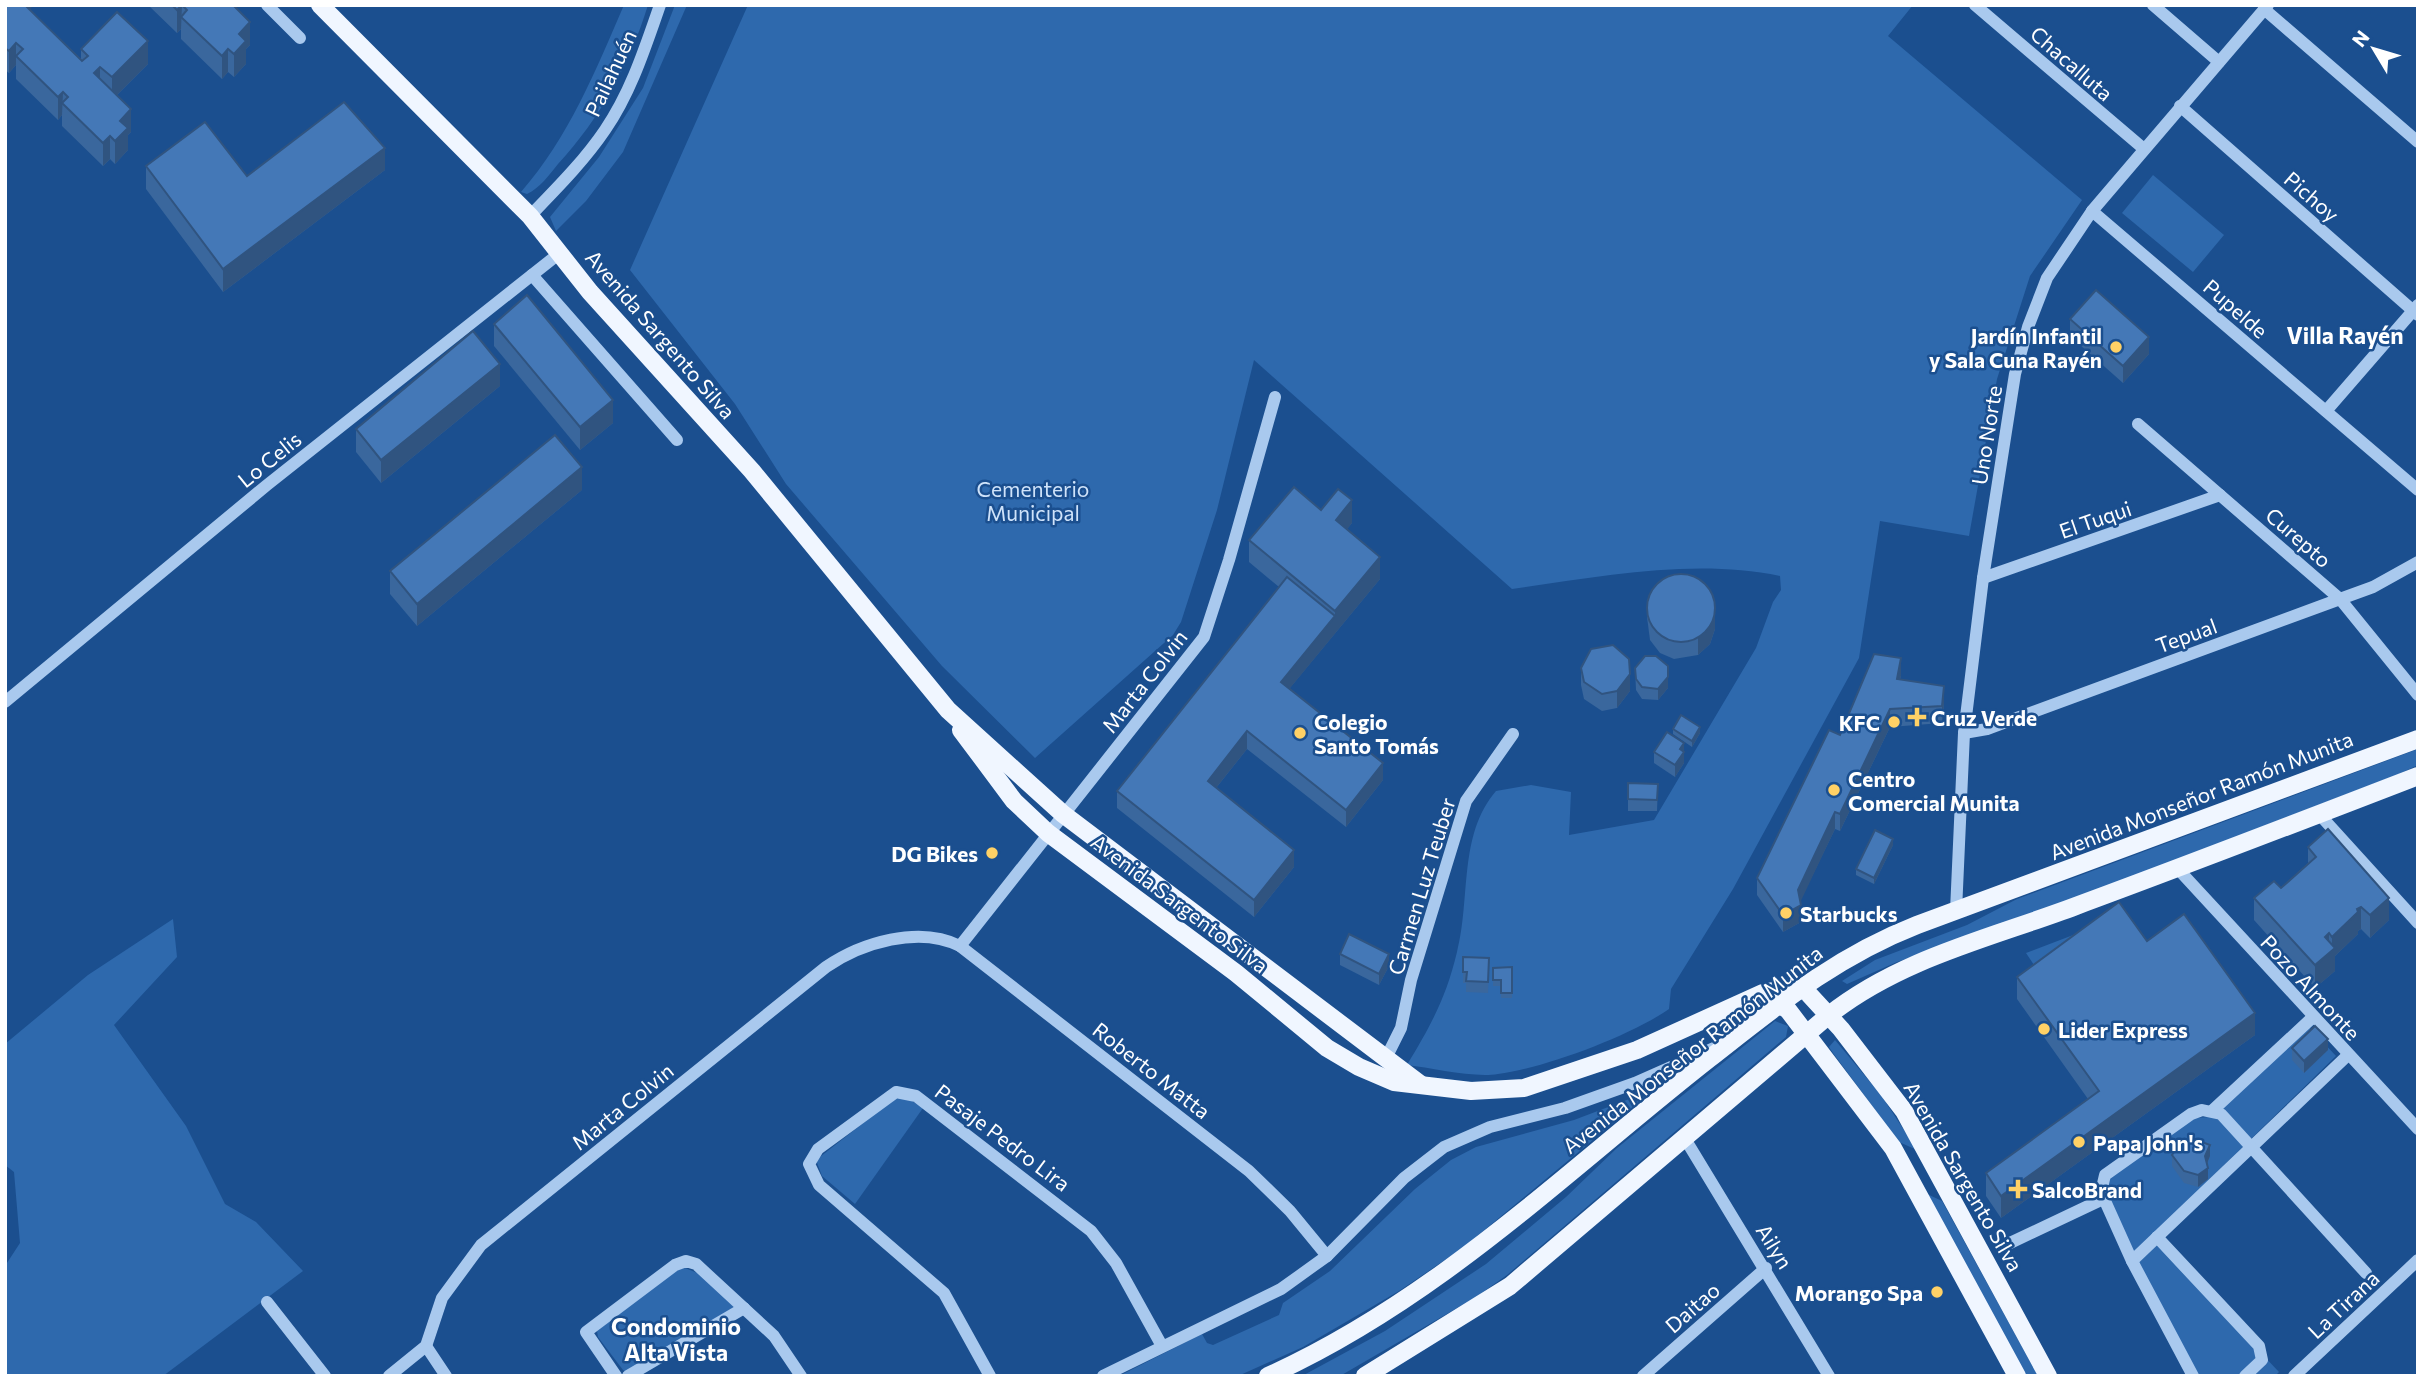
<svg xmlns="http://www.w3.org/2000/svg" width="2423" height="1381" viewBox="0 0 2423 1381" font-family="Commissioner,sans-serif">
	<style>
		.green { fill: #2e69ad }
		.lines { fill: none; stroke-linecap: round; stroke-linejoin: round }
		.minor { stroke: #a9c9ee; stroke-width: 12 }
		.major { stroke: #f0f6ff; stroke-width: 18 }
		.wall { fill: #3a679d }
		.shaded-wall { fill: #305480 }
		.building { fill: #4478b7; stroke: #305480; stroke-width: 2 }
		.poi-dot { fill: #ffd166; stroke: #1b4f8f; stroke-width: 2.5 }
		.labels { text-anchor: middle; dominant-baseline: central; stroke-width: 5; stroke-linejoin: round; paint-order: stroke }
		.street-label { font-size: 21px; fill: #fff; stroke: #1b4f8f }
		.poi-label { font-size: 21px; font-weight: bold; fill: #fff; stroke: #1b4f8f; text-anchor: start }
		.park-label { font-size: 21px; fill: #cfe3fa; stroke: #1b4f8f }
		.neighbourhood-label { font-size: 23px; font-weight: bold; fill: #fff; stroke: #1b4f8f }
	</style>
	<rect width="100%" height="100%" fill="#1b4f8f"/>
	<g class="green">
		<path d="M624 5H648C629 66 601 117 558 164 549 175 540 188 527 194L521 192C569 137 595 72 624 5Z"/>
		<path d="M675 5H687L623 152 586 201 556 231 550 217 599 157 643 88Z"/>
		<path d="M748 5H1913L1888 36 2082 200 2030 276 1997 379 1969 536 1880 521 1859 658 1733 889 1671 989 1669 1009C1630 1036 1545 1068 1498 1074 1473 1078 1433 1068 1407 1065 1431 1025 1446 998 1457 952 1471 899 1458 835 1496 791L1531 785 1571 792 1569 835 1654 820 1756 648 1773 602 1781 590 1780 576C1693 558 1599 577 1512 589L1254 360 1217 510 1181 622 1173 635 1035 758 942 666 786 484 735 404 630 270Z"/>
		<path d="M2153 175 2224 235 2193 272 2122 213Z"/>
		<path d="M2418 749V765L2399 774 2007 925 1897 962 1847 984 1842 981 1875 960 1967 925 2017 899Z"/>
		<path d="M173 919 177 957 114 1025 186 1126 225 1204 256 1222 303 1271 163 1376H5V1266L20 1243 14 1172 5 1165V1044L88 975Z"/>
		<path d="M2115 919 2044 980 2026 953Z"/>
		<path d="M1775 1021 1788 1026 1786 1037 1507 1275 1476 1297 1340 1376H1302L1385 1331 1486 1264 1566 1197 1617 1148Z"/>
		<path d="M2308 1026 2336 1056 2133 1254 2104 1192 2111 1176 2193 1118 2210 1117Z"/>
		<path d="M1835 1040 1881 1095 1917 1150 1899 1142 1833 1053 1829 1047Z"/>
		<path d="M1653 1090 1464 1247 1399 1291 1303 1347 1238 1376H1119L1194 1338 1202 1334 1207 1343 1213 1345 1279 1315 1283 1303 1330 1271 1415 1189 1451 1160 1476 1147 1574 1120Z"/>
		<path d="M904 1096 923 1108 855 1204 822 1176 816 1160 894 1099Z"/>
		<path d="M1925 1193 1942 1201 2038 1376H2026Z"/>
		<path d="M2156 1242 2279 1372 2275 1376H2199L2137 1262Z"/>
		<path d="M685 1268 700 1274 736 1306 626 1372 623 1370 598 1337 597 1331 677 1269Z"/>
	</g>
	<g class="lines">
		<g class="minor">
			<path d="M267 5 300 38"/>
			<path d="M1975 5 2144 149"/>
			<path d="M2153 5 2219 62"/>
			<path d="M2264 9 2418 142"/>
			<path d="M2180 106 2418 315"/>
			<path d="M2092 211 2418 490"/>
			<path d="M530 216C557 188 584 161 605 130 631 92 645 48 660 5"/>
			<path d="M532 275 677 440"/>
			<path d="M2326 411 2418 305"/>
			<path d="M2138 424 2340 599 2418 695"/>
			<path d="M1983 578 2220 495"/>
			<path d="M5 702 267 485 561 252"/>
			<path d="M1964 733 1987 729 2340 599 2373 587 2418 562"/>
			<path d="M2319 814 2418 923"/>
			<path d="M2178 869 2418 1129"/>
			<path d="M1956 911 1964 733 1983 578 2015 374 2028 327 2047 278 2092 211 2268 5"/>
			<path d="M960 946 1204 637 1229 560 1275 397"/>
			<path d="M1386 1058 1401 1028 1411 980 1466 801 1513 734"/>
			<path d="M2213 1110 2313 1017"/>
			<path d="M1684 1137 1829 1376"/>
			<path d="M2157 1237 2259 1346 2262 1360 2245 1376"/>
			<path d="M2010 1243 2103 1199"/>
			<path d="M2132 1261 2348 1055"/>
			<path d="M267 1302 325 1376"/>
			<path d="M426 1346 446 1376"/>
			<path d="M389 1376 426 1346 442 1298 481 1245 826 967C861 943 919 925 960 946L1249 1171 1290 1211 1327 1256"/>
			<path d="M616 1376 586 1332 675 1265 686 1261 696 1264 774 1336 801 1376"/>
			<path d="M628 1376 744 1308"/>
			<path d="M990 1376 944 1293 819 1185 809 1164 818 1149 896 1092 916 1096 1091 1231 1116 1263 1162 1346"/>
			<path d="M1103 1376 1281 1289 1327 1256 1404 1178 1444 1147 1490 1127 1565 1108 1635 1083 1714 1048"/>
			<path d="M1643 1376 1766 1268"/>
			<path d="M2193 1376 2132 1261 2101 1192 2105 1175 2191 1114 2202 1110 2221 1114 2366 1273"/>
			<path d="M2294 1376 2418 1260"/>
		</g>
		<g class="major">
			<path d="M320 5 530 216 590 292 752 471 948 710 1063 814 1420 1084"/>
			<path d="M961 730 1014 801 1048 833 1236 973 1327 1048 1359 1067 1394 1082 1471 1091 1524 1088 1637 1050 1763 993 1788 988 1806 991 1841 1029 1904 1111 2048 1376"/>
			<path d="M1771 999 1788 1010 1893 1148 2017 1376"/>
			<path d="M1268 1376C1438 1299 1565 1172 1709 1059 1778 1005 1835 957 1917 925L2418 739"/>
			<path d="M1365 1376 1510 1286 1829 1015C1901 958 1991 938 2076 906 2190 864 2304 820 2418 776"/>
		</g>
	</g>
	<g class="wall">
		<path d="M5 5 30 10 81 59V49L148 64 117 95 131 132 128 135V150L115 164 110 159 103 166 62 126V115L58 120 16 79V65L9 73 5 70Z"/>
		<path d="M148 5H233L250 45 246 49V64L234 77 228 72 222 79 181 39V29L177 33Z"/>
		<path d="M146 166 247 176 385 170 223 292 146 189Z"/>
		<path d="M2070 319 2149 354 2123 383 2070 336Z"/>
		<path d="M494 324 613 423 580 450 494 346Z"/>
		<path d="M500 386 381 483 356 452V429Z"/>
		<path d="M582 490 417 626 390 594V571Z"/>
		<path d="M1321 510 1352 523 1347 529 1380 579 1289 689 1383 780 1346 827 1247 749 1216 788 1294 867 1254 917 1117 808V791L1279 587 1249 562V540Z"/>
		<path d="M1647 599 1715 629 1710 644 1698 655 1674 659 1660 653 1650 640 1647 617Z"/>
		<path d="M1581 668 1630 691 1617 708 1602 711 1584 699 1581 685Z"/>
		<path d="M1635 668 1668 688 1658 700 1642 699 1636 690Z"/>
		<path d="M1901 675 1900 680 1944 703 1942 723 1890 727 1840 831 1835 829 1800 901 1801 922 1783 932 1757 895V878L1840 735Z"/>
		<path d="M1673 729 1700 733 1692 747 1673 734Z"/>
		<path d="M1684 751V763L1675 777 1654 763V752Z"/>
		<path d="M1628 783 1658 784 1657 811H1628Z"/>
		<path d="M1893 845 1874 884 1856 875V869Z"/>
		<path d="M2308 847 2389 920 2370 938 2361 929 2358 931V934L2335 956V971L2315 988 2254 920V898L2281 888 2308 863Z"/>
		<path d="M2147 941 2255 1035 2001 1218 1986 1196V1173L2088 1099 2017 999V977Z"/>
		<path d="M1340 954 1389 966 1379 985 1340 965Z"/>
		<path d="M1463 957 1489 970 1488 993 1466 992V983H1463Z"/>
		<path d="M1512 967V998H1501V986H1493V968Z"/>
		<path d="M2292 1048 2328 1050 2304 1073 2292 1060Z"/>
		<path d="M2172 1155 2210 1156 2207 1164 2208 1179 2198 1187 2184 1183 2172 1166Z"/>
	</g>
	<g class="shaded-wall">
		<path d="M25 5H34L25 14Z"/>
		<path d="M182 5 181 29 177 33V10Z"/>
		<path d="M250 22V45L246 49V64L234 77V54L239 34Z"/>
		<path d="M148 41V64L112 100V77Z"/>
		<path d="M16 43V65L9 73V51Z"/>
		<path d="M228 49V72L222 79V56Z"/>
		<path d="M100 67V89L94 73Z"/>
		<path d="M63 92 62 115 58 120V97Z"/>
		<path d="M131 109V132L128 135V150L115 164V141L120 121Z"/>
		<path d="M110 136V159L103 166V143Z"/>
		<path d="M385 148V170L223 292V269Z"/>
		<path d="M2149 337V354L2123 383V366Z"/>
		<path d="M500 364V386L381 483V460Z"/>
		<path d="M613 400V423L580 450V427Z"/>
		<path d="M582 467V490L417 626V604Z"/>
		<path d="M1352 500V523L1336 543V520Z"/>
		<path d="M1380 557V579L1281 699V682L1335 616V611Z"/>
		<path d="M1715 612V629L1710 644 1698 655V638Z"/>
		<path d="M1901 658V675L1897 696V679Z"/>
		<path d="M1630 674V691L1617 708V691Z"/>
		<path d="M1668 677V688L1658 700V689Z"/>
		<path d="M1944 686V703L1942 723V706Z"/>
		<path d="M1890 709V727L1840 831V814Z"/>
		<path d="M1700 727V733L1692 747V741Z"/>
		<path d="M1247 731V749L1208 798V781Z"/>
		<path d="M1684 743V763L1675 777V765L1680 749Z"/>
		<path d="M1383 763V780L1346 827V810Z"/>
		<path d="M1835 812V829L1798 907V890Z"/>
		<path d="M1893 839V845L1874 884V878Z"/>
		<path d="M1294 850V867L1254 917V900Z"/>
		<path d="M2389 898V920L2370 938V915Z"/>
		<path d="M1801 905V922L1783 932V915Z"/>
		<path d="M2361 907V929L2358 931V934L2335 956V971L2315 988V965L2325 937 2329 933V953L2332 951V937L2357 909Z"/>
		<path d="M1389 954V966L1379 985V974Z"/>
		<path d="M2255 1013V1035L2001 1218V1196Z"/>
		<path d="M2328 1039V1050L2304 1073V1061Z"/>
		<path d="M2210 1145V1156L2205 1168V1156Z"/>
		<path d="M2208 1168V1179L2198 1187V1175Z"/>
	</g>
	<g class="building">
		<path d="M5 5H25L82 61 88 56 81 49 117 12 148 41 112 77 100 67 94 73 131 109 120 121 128 128 115 141 110 136 103 143 62 103 68 97 63 92 58 97 16 56 23 49 16 43 9 51 5 48Z"/>
		<path d="M172 5H182L177 10Z"/>
		<path d="M182 5H233L250 22 239 34 246 41 234 54 228 49 222 56 181 17 187 10Z"/>
		<path d="M344 102 385 148 223 269 146 166 205 122 247 176Z"/>
		<path d="M2096 290 2149 337 2123 366 2070 319Z"/>
		<path d="M527 295 613 400 580 427 494 324Z"/>
		<path d="M473 331 500 364 381 460 356 429Z"/>
		<path d="M555 435 582 467 417 604 390 571Z"/>
		<path d="M1294 487 1321 510 1338 489 1352 500 1336 520 1380 557 1335 611 1249 540Z"/>
		<circle cx="1681" cy="608" r="34"/>
		<path d="M1287 577 1335 616 1281 682 1383 763 1346 810 1247 731 1208 781 1294 850 1254 900 1117 791Z"/>
		<path d="M1613 645 1629 659 1630 674 1617 691 1602 694 1584 682 1581 668 1591 649Z"/>
		<path d="M1874 654 1901 658 1897 679 1944 686 1942 706 1890 709 1840 814 1835 812 1798 890 1801 905 1783 915 1757 878 1829 730 1840 735Z"/>
		<path d="M1645 656H1656L1668 666V677L1658 689 1642 687 1636 679 1635 668Z"/>
		<path d="M1681 715 1700 727 1692 741 1673 729Z"/>
		<path d="M1667 732 1684 743 1680 749 1684 752 1675 765 1654 752Z"/>
		<path d="M1628 783 1658 784 1657 800 1628 799Z"/>
		<path d="M2328 829 2389 898 2370 915 2361 907 2357 909 2358 912 2332 937 2329 933 2325 937 2335 948 2315 965 2254 898 2274 881 2281 888 2316 857 2308 847Z"/>
		<path d="M1875 830 1893 839 1874 878 1856 869Z"/>
		<path d="M2119 902 2147 941 2184 914 2255 1013 2001 1196 1986 1173 2099 1091 2017 977Z"/>
		<path d="M1349 934 1389 954 1379 974 1340 954Z"/>
		<path d="M1463 957 1489 958 1488 982 1466 981 1467 972H1463Z"/>
		<path d="M1512 967V993H1501V980H1493V968Z"/>
		<path d="M2315 1026 2328 1039 2304 1061 2292 1048Z"/>
		<path d="M2194 1139 2210 1145 2205 1156 2208 1168 2198 1175 2184 1171 2172 1155 2180 1143Z"/>
	</g>
	<g class="poi-dot">
		<circle cx="2116" cy="347" r="7"/>
		<path d="M1913.5 706.5h7v7h7v7h-7v7h-7v-7h-7v-7h7z"/>
		<circle cx="1894" cy="722" r="7"/>
		<circle cx="1300" cy="733" r="7"/>
		<circle cx="1834" cy="790" r="7"/>
		<circle cx="992" cy="853" r="7"/>
		<circle cx="1786" cy="913" r="7"/>
		<circle cx="2044" cy="1029" r="7"/>
		<circle cx="2079" cy="1142" r="7"/>
		<path d="M2014.5 1178.5h7v7h7v7h-7v7h-7v-7h-7v-7h7z"/>
		<circle cx="1937" cy="1292" r="7"/>
	</g>
	<g class="labels">
		<g class="street-label">
			<text transform="translate(2072 63) rotate(41)">Chacalluta</text>
			<text transform="translate(610 73) rotate(-65)">Pailahuén</text>
			<text transform="translate(2312 196) rotate(41)">Pichoy</text>
			<text transform="translate(2236 308) rotate(41)">Pupelde</text>
			<text transform="translate(661 334) rotate(49)">Avenida Sargento Silva</text>
			<text transform="translate(1986 435) rotate(-81)">Uno Norte</text>
			<text transform="translate(269 459) rotate(-39)">Lo Celis</text>
			<text transform="translate(2095 519) rotate(-19)">El Tuqui</text>
			<text transform="translate(2299 537) rotate(41)">Curepto</text>
			<text transform="translate(2186 635) rotate(-20)">Tepual</text>
			<text transform="translate(1144 681) rotate(-52)">Marta Colvin</text>
			<text transform="translate(2201 795) rotate(-21)">Avenida Monseñor Ramón Munita</text>
			<text transform="translate(1421 886) rotate(-73)">Carmen Luz Teuber</text>
			<text transform="translate(1180 903) rotate(37)">Avenida Sargento Silva</text>
			<text transform="translate(2311 987) rotate(47)">Pozo Almonte</text>
			<text transform="translate(1692 1049) rotate(-38)">Avenida Monseñor Ramón Munita</text>
			<text transform="translate(1152 1070) rotate(38)">Roberto Matta</text>
			<text transform="translate(622 1106) rotate(-39)">Marta Colvin</text>
			<text transform="translate(1003 1137) rotate(37)">Pasaje Pedro Lira</text>
			<text transform="translate(1964 1176) rotate(60)">Avenida Sargento Silva</text>
			<text transform="translate(1775 1246) rotate(58)">Ailyn</text>
			<text transform="translate(2343 1304) rotate(-43)">La Tirana</text>
			<text transform="translate(1692 1307) rotate(-41)">Daitao</text>
		</g>
		<g class="poi-label">
			<text x="2102" y="335" text-anchor="end">Jardín Infantil<tspan x="2102" dy="24">y Sala Cuna Rayén</tspan></text>
			<text x="1931" y="717">Cruz Verde</text>
			<text x="1314" y="721">Colegio<tspan x="1314" dy="24">Santo Tomás</tspan></text>
			<text x="1880" y="722" text-anchor="end">KFC</text>
			<text x="1848" y="778">Centro<tspan x="1848" dy="24">Comercial Munita</tspan></text>
			<text x="978" y="853" text-anchor="end">DG Bikes</text>
			<text x="1800" y="913">Starbucks</text>
			<text x="2058" y="1029">Lider Express</text>
			<text x="2093" y="1142">Papa John's</text>
			<text x="2032" y="1189">SalcoBrand</text>
			<text x="1923" y="1292" text-anchor="end">Morango Spa</text>
		</g>
		<g class="park-label">
			<text x="1033" y="488">Cementerio<tspan x="1033" dy="24">Municipal</tspan></text>
		</g>
		<g class="neighbourhood-label">
			<text x="2345" y="335">Villa Rayén</text>
			<text x="676" y="1326">Condominio<tspan x="676" dy="26">Alta Vista</tspan></text>
		</g>
	</g>
	<rect width="2423" height="1381" fill="none" stroke="#ffffff" stroke-width="14"/>
	<g transform="translate(2374 49) rotate(308)" stroke="#1b4f8f" stroke-width="5" paint-order="stroke">
	<path d="M0-5L12 26L0 18L-12 26Z" fill="#ffffff"/>
	<text y="-10" font-size="19" font-weight="bold" text-anchor="middle" fill="#ffffff">N</text>
	</g>
</svg>
